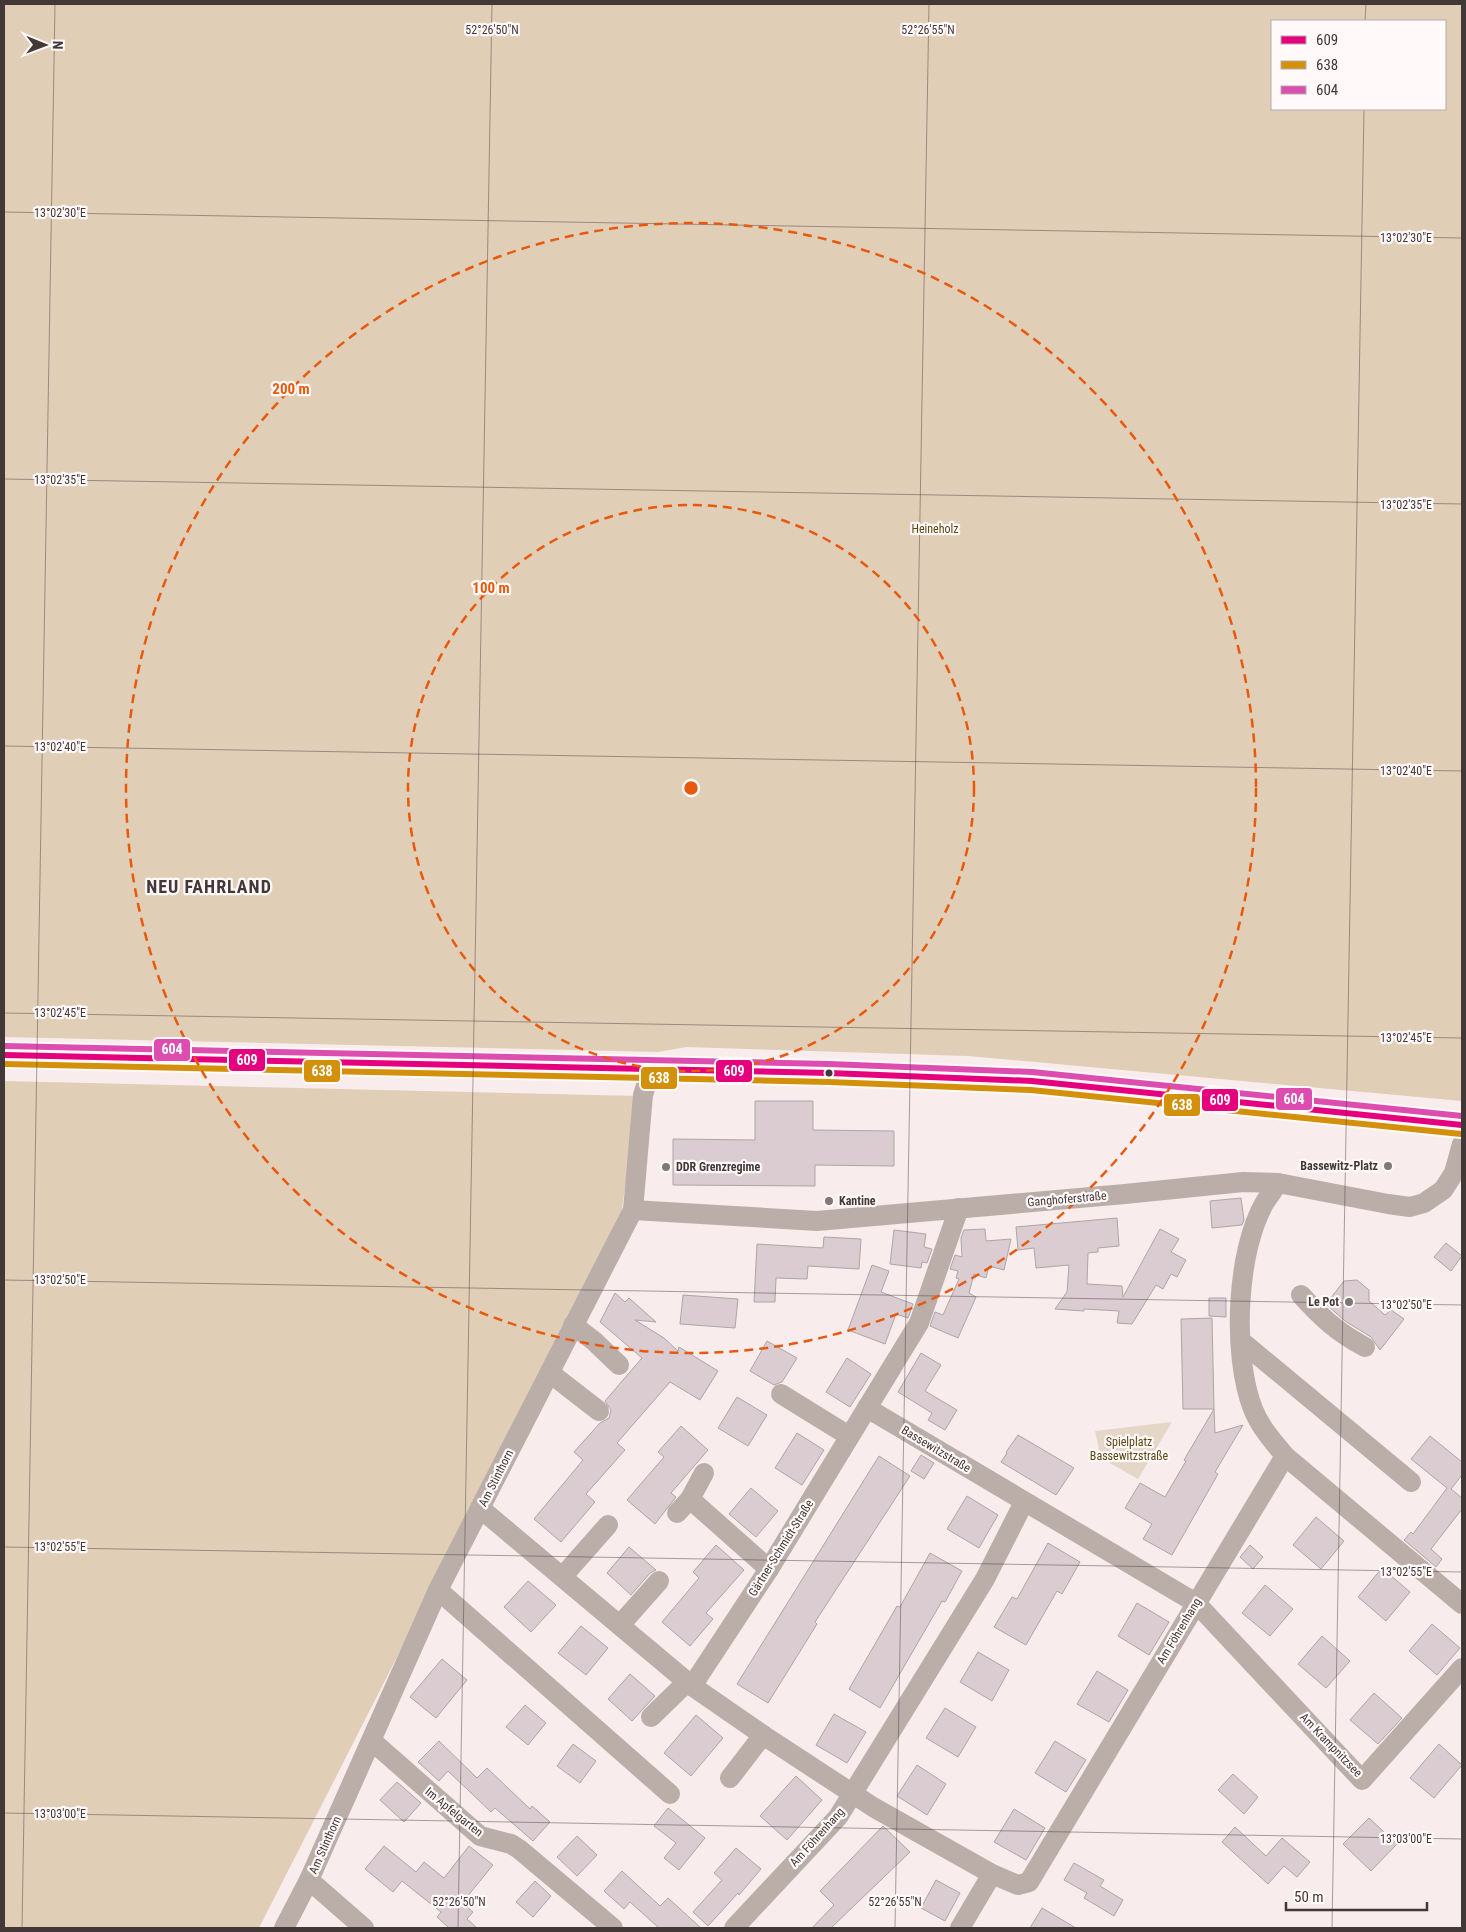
<svg xmlns="http://www.w3.org/2000/svg" width="1466" height="1932" viewBox="0 0 1466 1932" font-family="'Roboto Condensed',sans-serif">
	<style>
		.green { fill: #e4d7c8 }
		.forest { fill: #e0ceb7; fill-rule: evenodd }
		.building { fill: #daccd0; stroke: #aea5a7 }
		.lines { fill: none; stroke-linecap: round; stroke-linejoin: round }
		.minor { stroke: #bbaea9; stroke-width: 20 }
		.major { stroke: #bdb0aa; stroke-width: 26 }
		.bus-1-casing { stroke: #fff9f9; stroke-width: 10 }
		.bus-2-casing { stroke: #fff9f9; stroke-width: 10 }
		.bus-3-casing { stroke: #fff9f9; stroke-width: 10 }
		.bus-1 { stroke: #e5007d; stroke-width: 6 }
		.bus-2 { stroke: #d3900b; stroke-width: 6 }
		.bus-3 { stroke: #dd4daf; stroke-width: 6 }
		.ticks { fill: none; stroke: #433838; stroke-width: 1; stroke-opacity: 0.45 }
		.ring { fill: none; stroke: #e8590c; stroke-width: 2.5; stroke-dasharray: 9 6 }
		.bus-dot { fill: #433838; stroke: #fff9f9; stroke-width: 2 }
		.poi-dot { fill: #827777; stroke: #fff9f9; stroke-width: 2 }
		.labels { text-anchor: middle; dominant-baseline: central; stroke-width: 4.5; stroke-linejoin: round; paint-order: stroke }
		.park-label { font-size: 12px; fill: #5d4512; stroke: #fff9f9 }
		.poi-label { font-size: 12px; font-weight: bold; fill: #433838; stroke: #fff9f9; text-anchor: end }
		.street-label { font-size: 12px; fill: #433838; stroke: #fff9f9 }
		.district-label { font-size: 18px; font-weight: bold; letter-spacing: 1px; fill: #433838; stroke: #fff9f9 }
		.ticks-label { font-size: 12px; text-anchor: middle; fill: #433838; stroke: #fff9f9; stroke-width: 4.5; stroke-linejoin: round; paint-order: stroke }
		.centre { fill: #e8590c; stroke: #fff9f9; stroke-width: 2.5 }
		.ring-label { font-size: 15px; text-anchor: middle; font-weight: bold; fill: #e8590c; stroke: #fff9f9; stroke-width: 4.5; stroke-linejoin: round; paint-order: stroke }
		.line-badge { stroke: #fff9f9; stroke-width: 2 }
		.badge-label { font-size: 14px; text-anchor: middle; font-weight: bold; fill: #fff }
	</style>
	<rect width="100%" height="100%" fill="#f8ecec"/>
	<path class="green" d="M1172 1422 1138 1479 1101 1458 1095 1431Z"/>
	<g class="forest">
		<path d="M4 4H1462V1101L968 1056 686 1047 658 1052 4 1037ZM1272 21H1445V109H1272Z"/>
		<path d="M4 1081 637 1096 621 1217 259 1928H4Z"/>
	</g>
	<g class="building">
		<path d="M755 1101H813V1130L894 1131V1166L815 1165V1186L673 1185V1139L755 1140Z"/>
		<path d="M1241 1198 1244 1220 1242 1225 1212 1228 1210 1201Z"/>
		<path d="M1117 1218 1119 1246 1098 1248V1252L1088 1253 1087 1284 1122 1286 1123 1297 1160 1229 1179 1239 1171 1252 1186 1260 1177 1277 1171 1274 1163 1289 1156 1285 1132 1324 1117 1323 1119 1311 1084 1309V1311L1055 1309 1067 1292 1069 1265 1036 1268 1034 1248 1018 1250 1016 1227Z"/>
		<path d="M985 1229 986 1241 1011 1239 1004 1270 989 1266 986 1278 974 1274 969 1293 976 1297 958 1338 930 1326 935 1312 943 1315 959 1279 956 1278 958 1271 950 1269 955 1255 962 1257 961 1238 964 1230Z"/>
		<path d="M894 1230 926 1234 924 1247 932 1249 927 1263 922 1262 921 1268 890 1264Z"/>
		<path d="M824 1237 861 1239 859 1269 808 1266 807 1279 776 1278 775 1302H754L757 1244 823 1248Z"/>
		<path d="M1446 1243 1462 1256 1451 1271 1434 1257Z"/>
		<path d="M872 1265 889 1271 881 1292 913 1304 908 1318 896 1314 885 1344 848 1330Z"/>
		<path d="M1357 1280 1369 1290V1301L1385 1315 1391 1310 1404 1319 1380 1350 1371 1337 1345 1321 1326 1304 1344 1281Z"/>
		<path d="M615 1293 625 1302 629 1298 656 1322 635 1320 664 1338 678 1351 679 1347 718 1371 700 1400 670 1382 617 1443 625 1450 586 1494 595 1502 561 1542 534 1519 583 1460 574 1452 600 1423 609 1418 611 1410 605 1401 642 1358 600 1322Z"/>
		<path d="M683 1295 738 1299 735 1328 680 1324Z"/>
		<path d="M1209 1298H1226V1317L1209 1316Z"/>
		<path d="M1212 1318 1214 1409H1183L1181 1319Z"/>
		<path d="M767 1341 797 1358 782 1382 774 1385 750 1371Z"/>
		<path d="M921 1353 941 1365 925 1391 957 1410 945 1430 928 1420 932 1413 898 1392Z"/>
		<path d="M847 1358 871 1374 850 1407 826 1392Z"/>
		<path d="M737 1397 767 1415 748 1446 718 1428Z"/>
		<path d="M1214 1409 1215 1433 1243 1425 1215 1472 1218 1474 1172 1555 1143 1539 1152 1524 1125 1508 1140 1483 1165 1497 1186 1461 1184 1460Z"/>
		<path d="M681 1426 708 1450 671 1493 676 1497 655 1524 627 1500 664 1457 658 1452Z"/>
		<path d="M797 1433 824 1450 802 1485 775 1468Z"/>
		<path d="M1018 1435 1074 1468 1056 1495 1001 1462 1007 1453 1006 1452Z"/>
		<path d="M1430 1436 1462 1462V1475L1451 1489 1462 1498V1509L1431 1549 1442 1559 1436 1567 1404 1540 1411 1532 1413 1534 1447 1488 1411 1459Z"/>
		<path d="M921 1455 934 1463 924 1479 911 1471Z"/>
		<path d="M879 1456 910 1476 815 1622 817 1624 768 1703 737 1684Z"/>
		<path d="M751 1488 778 1511 756 1537 729 1514Z"/>
		<path d="M967 1496 998 1515 979 1548 947 1529Z"/>
		<path d="M1316 1517 1344 1541 1321 1569 1293 1545Z"/>
		<path d="M1048 1543 1080 1562 1062 1594 1057 1591 1026 1645 994 1627 1012 1597 1017 1599Z"/>
		<path d="M716 1545 744 1570 706 1613 713 1619 690 1646 662 1622 699 1578 693 1572Z"/>
		<path d="M1250 1545 1263 1557 1253 1569 1240 1557Z"/>
		<path d="M629 1547 656 1570 650 1573 631 1595 607 1573Z"/>
		<path d="M930 1553 962 1571 945 1602 942 1601 880 1708 849 1689 897 1606 900 1607Z"/>
		<path d="M1382 1568 1410 1592 1386 1621 1358 1597Z"/>
		<path d="M528 1581 556 1605 531 1632 504 1607Z"/>
		<path d="M1265 1585 1293 1609 1270 1636 1242 1613Z"/>
		<path d="M1137 1603 1169 1622 1149 1655 1118 1636Z"/>
		<path d="M1432 1624 1460 1648 1437 1675 1409 1651Z"/>
		<path d="M581 1626 608 1648 586 1675 558 1653Z"/>
		<path d="M1322 1636 1350 1661 1326 1688 1298 1664Z"/>
		<path d="M978 1652 1009 1670 992 1701 960 1682Z"/>
		<path d="M442 1659 467 1680 436 1718 410 1697Z"/>
		<path d="M1097 1671 1128 1690 1109 1722 1077 1704Z"/>
		<path d="M630 1674 655 1696 632 1721 608 1699Z"/>
		<path d="M1374 1693 1402 1718 1378 1744 1350 1720Z"/>
		<path d="M525 1705 546 1723 528 1745 506 1727Z"/>
		<path d="M945 1708 976 1727 958 1757 926 1738Z"/>
		<path d="M834 1714 866 1732 847 1763 816 1745Z"/>
		<path d="M696 1715 723 1738 691 1776 664 1753Z"/>
		<path d="M439 1741 477 1778 487 1768 530 1809 532 1806 550 1822 533 1841 495 1808 491 1812 448 1771 439 1781 418 1762Z"/>
		<path d="M1055 1741 1086 1760 1066 1792 1035 1773Z"/>
		<path d="M573 1744 596 1761 580 1783 557 1766Z"/>
		<path d="M1439 1744 1462 1765 1434 1798 1410 1778Z"/>
		<path d="M917 1765 946 1784 927 1815 897 1796Z"/>
		<path d="M1233 1774 1258 1797 1244 1814 1218 1790Z"/>
		<path d="M796 1776 822 1800 787 1840 760 1816Z"/>
		<path d="M397 1782 421 1803 404 1822 380 1800Z"/>
		<path d="M668 1808 705 1838 679 1870 664 1858 676 1843 654 1826Z"/>
		<path d="M1014 1809 1045 1828 1026 1860 994 1842Z"/>
		<path d="M1369 1818 1397 1844 1371 1871 1343 1844Z"/>
		<path d="M883 1826 910 1852 831 1928H812L834 1905 820 1891Z"/>
		<path d="M1235 1827 1266 1856 1282 1838 1310 1862 1297 1877 1284 1866 1268 1884 1222 1842Z"/>
		<path d="M577 1836 597 1855 577 1876 557 1857Z"/>
		<path d="M384 1846 416 1872 424 1862 444 1878 469 1846 493 1865 462 1903 473 1912 467 1919 477 1928H449L437 1917 441 1912 402 1881 393 1892 365 1869Z"/>
		<path d="M736 1848 761 1869 739 1895 738 1893 708 1926 693 1912 722 1880 714 1873Z"/>
		<path d="M1074 1863 1104 1880 1100 1886 1123 1900 1114 1916 1084 1898 1087 1893 1064 1880Z"/>
		<path d="M622 1871 660 1906 668 1898 701 1928H659L630 1902 624 1909 604 1891Z"/>
		<path d="M936 1880 960 1893 945 1921 921 1908Z"/>
		<path d="M535 1881 551 1896 533 1917 516 1902Z"/>
		<path d="M1042 1908 1076 1928H1030Z"/>
	</g>
	<g class="lines">
		<g class="minor">
			<path d="M959 1208 919 1323 867 1408 1196 1603 1362 1780 1462 1668"/>
			<path d="M633 1210 817 1221 1125 1194 1243 1182 1278 1183 1388 1204 1410 1207 1424 1203 1443 1190 1454 1173 1462 1144"/>
			<path d="M1301 1295C1322 1318 1337 1332 1365 1347"/>
			<path d="M573 1325 594 1341 619 1365"/>
			<path d="M1241 1341 1411 1482"/>
			<path d="M550 1373 599 1411"/>
			<path d="M781 1394 849 1436"/>
			<path d="M1285 1456 1462 1604"/>
			<path d="M690 1499 704 1473"/>
			<path d="M481 1509 692 1686 763 1735 873 1807 992 1874 1018 1885 1029 1882 1285 1456C1273 1441 1260 1427 1253 1409 1232 1356 1236 1251 1265 1202 1269 1196 1274 1189 1278 1183"/>
			<path d="M677 1513 690 1499 769 1569"/>
			<path d="M563 1576 608 1525"/>
			<path d="M438 1590 670 1794"/>
			<path d="M620 1625 659 1581"/>
			<path d="M692 1686 769 1569 867 1408"/>
			<path d="M651 1717 687 1682"/>
			<path d="M372 1741 480 1836 511 1844 519 1849 613 1928"/>
			<path d="M730 1778 763 1735"/>
			<path d="M309 1880 364 1928"/>
			<path d="M284 1928 309 1880 438 1590 633 1210 643 1095 651 1070"/>
			<path d="M734 1928 838 1817 985 1579 1024 1502"/>
			<path d="M960 1928 992 1874"/>
		</g>
		<path class="major" d="M4 1055 829 1073 1032 1081 1462 1125"/>
		<defs>
			<path id="bus-1" d="M4 1055 829 1073 1032 1081 1462 1125"/>
			<path id="bus-2" d="M4 1064 829 1082 1031 1090 1461 1134"/>
			<path id="bus-3" d="M4 1046 829 1064 1032 1072 1462 1116"/>
		</defs>
		<use href="#bus-1" class="bus-1-casing"/>
		<use href="#bus-2" class="bus-2-casing"/>
		<use href="#bus-3" class="bus-3-casing"/>
		<use href="#bus-1" class="bus-1"/>
		<use href="#bus-2" class="bus-2"/>
		<use href="#bus-3" class="bus-3"/>
	</g>
	<path class="ticks" d="M1365 21 1366 4M4 212 1462 238M4 479 1462 504M4 746 1462 771M4 1013 1462 1038M4 1280 1462 1305M4 1547 1462 1572M4 1813 1462 1839M22 1928 55 4M458 1928 492 4M895 1928 929 4M1332 1928 1364 109"/>
	<g class="ring">
		<circle cx="691" cy="788" r="283"/>
		<circle cx="691" cy="788" r="565"/>
	</g>
	<circle class="bus-dot" cx="829" cy="1073" r="4.5"/>
	<g class="poi-dot">
		<circle cx="1388" cy="1166" r="5"/>
		<circle cx="666" cy="1167" r="5"/>
		<circle cx="829" cy="1201" r="5"/>
		<circle cx="1349" cy="1302" r="5"/>
	</g>
	<g class="labels">
		<g class="park-label">
			<text x="935" y="529">Heineholz</text>
			<text x="1129" y="1442">Spielplatz<tspan x="1129" dy="14">Bassewitzstraße</tspan></text>
		</g>
		<g class="poi-label">
			<text x="1378" y="1166">Bassewitz-Platz</text>
			<text x="676" y="1167" text-anchor="start">DDR Grenzregime</text>
			<text x="839" y="1201" text-anchor="start">Kantine</text>
			<text x="1339" y="1302">Le Pot</text>
		</g>
		<g class="street-label">
			<text transform="translate(1067 1199) rotate(-5)">Ganghoferstraße</text>
			<text transform="translate(936 1449) rotate(31)">Bassewitzstraße</text>
			<text transform="translate(496 1478) rotate(-63)">Am Stinthorn</text>
			<text transform="translate(781 1548) rotate(-58)">Gärtner-Schmidt-Straße</text>
			<text transform="translate(1179 1631) rotate(-59)">Am Föhrenhang</text>
			<text transform="translate(1331 1745) rotate(46)">Am Krampnitzsee</text>
			<text transform="translate(454 1812) rotate(39)">Im Apfelgarten</text>
			<text transform="translate(817 1837) rotate(-48)">Am Föhrenhang</text>
			<text transform="translate(325 1845) rotate(-66)">Am Stinthorn</text>
		</g>
		<g class="district-label">
			<text x="209" y="886">NEU FAHRLAND</text>
		</g>
	</g>
	<g class="ticks-label">
		<text x="492" y="34">52°26'50"N</text>
		<text x="928" y="34">52°26'55"N</text>
		<text x="60" y="217">13°02'30"E</text>
		<text x="1406" y="242">13°02'30"E</text>
		<text x="60" y="484">13°02'35"E</text>
		<text x="1406" y="509">13°02'35"E</text>
		<text x="60" y="751">13°02'40"E</text>
		<text x="1406" y="775">13°02'40"E</text>
		<text x="60" y="1017">13°02'45"E</text>
		<text x="1406" y="1042">13°02'45"E</text>
		<text x="60" y="1284">13°02'50"E</text>
		<text x="1406" y="1309">13°02'50"E</text>
		<text x="60" y="1551">13°02'55"E</text>
		<text x="1406" y="1576">13°02'55"E</text>
		<text x="60" y="1818">13°03'00"E</text>
		<text x="1406" y="1843">13°03'00"E</text>
		<text x="459" y="1906">52°26'50"N</text>
		<text x="895" y="1906">52°26'55"N</text>
	</g>
	<circle cx="691" cy="788" r="8" class="centre"/>
	<g class="ring-label">
		<text x="291" y="394">200 m</text>
		<text x="491" y="593">100 m</text>
	</g>
	<g class="line-badge">
		<rect x="153" y="1038" width="38" height="24" rx="5" fill="#dd4daf"/>
		<rect x="228" y="1048" width="38" height="24" rx="5" fill="#e5007d"/>
		<rect x="715" y="1059" width="38" height="24" rx="5" fill="#e5007d"/>
		<rect x="303" y="1059" width="38" height="24" rx="5" fill="#d3900b"/>
		<rect x="640" y="1066" width="38" height="24" rx="5" fill="#d3900b"/>
		<rect x="1275" y="1087" width="38" height="24" rx="5" fill="#dd4daf"/>
		<rect x="1201" y="1088" width="38" height="24" rx="5" fill="#e5007d"/>
		<rect x="1163" y="1093" width="38" height="24" rx="5" fill="#d3900b"/>
	</g>
	<g class="badge-label">
		<text x="172" y="1054">604</text>
		<text x="247" y="1065">609</text>
		<text x="734" y="1076">609</text>
		<text x="322" y="1076">638</text>
		<text x="659" y="1083">638</text>
		<text x="1294" y="1104">604</text>
		<text x="1220" y="1105">609</text>
		<text x="1182" y="1110">638</text>
	</g>
	<rect width="1466" height="1932" fill="none" stroke="#433838" stroke-width="10"/>
	<rect x="1271" y="20" width="175" height="90" fill="#fff9f9" stroke="#b4acac"/>
	<rect x="1281" y="36" width="25" height="8" fill="#e5007d" stroke="#b4acac"/>
	<text x="1316" y="45" font-size="15" fill="#433838">609</text>
	<rect x="1281" y="61" width="25" height="8" fill="#d3900b" stroke="#b4acac"/>
	<text x="1316" y="70" font-size="15" fill="#433838">638</text>
	<rect x="1281" y="86" width="25" height="8" fill="#dd4daf" stroke="#b4acac"/>
	<text x="1316" y="95" font-size="15" fill="#433838">604</text>
	<g transform="translate(45 45) rotate(91)" stroke="#fff9f9" stroke-width="4" paint-order="stroke">
	<path d="M0-4L9 19L0 12L-9 19Z" fill="#433838"/>
	<text y="-8" font-size="14" font-weight="bold" text-anchor="middle" fill="#433838">N</text>
	</g>
	<path d="M1286 1902v8h141v-8" fill="none" stroke="#433838" stroke-width="2.5"/>
	<text x="1294" y="1902" font-size="15" fill="#433838" stroke="#fff9f9" stroke-width="4" paint-order="stroke">50 m</text>
</svg>
